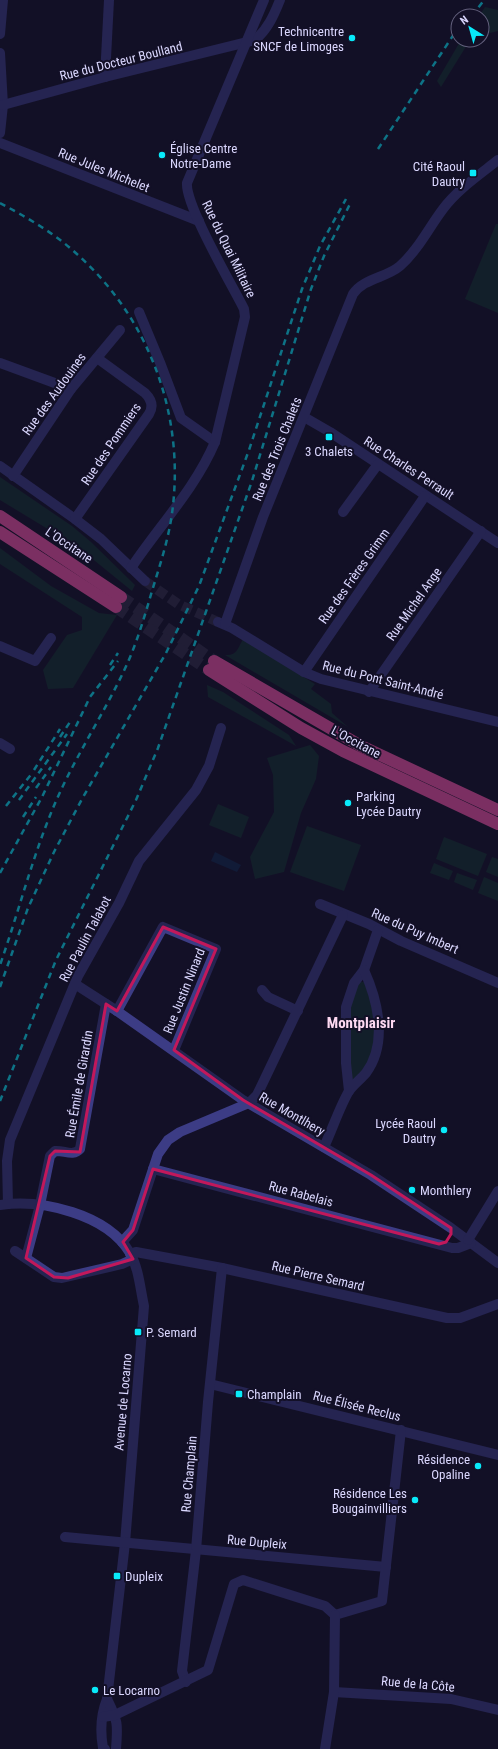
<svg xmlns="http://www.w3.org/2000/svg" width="498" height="1749" viewBox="0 0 498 1749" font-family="'Roboto Condensed',sans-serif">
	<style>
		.green { fill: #13312f }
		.water { fill: #10284c }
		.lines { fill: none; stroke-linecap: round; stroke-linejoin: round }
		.minor-tunnel { stroke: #312e47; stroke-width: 10; stroke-dasharray: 10 5; stroke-linecap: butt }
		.highway-tunnel { stroke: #312e47; stroke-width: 12; stroke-dasharray: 12 6; stroke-linecap: butt }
		.minor { stroke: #3c3c85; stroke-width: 10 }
		.highway { stroke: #fb55ab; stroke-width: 12 }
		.rail { stroke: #08eafa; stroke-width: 2.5; stroke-dasharray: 6 5; stroke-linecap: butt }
		.marked { fill: none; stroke: #c2185b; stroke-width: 3; stroke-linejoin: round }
		.poi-dot { fill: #08eafa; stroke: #131027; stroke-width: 1.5 }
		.labels { text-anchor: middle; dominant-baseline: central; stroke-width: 4; stroke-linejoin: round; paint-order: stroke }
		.poi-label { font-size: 13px; fill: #dad7fe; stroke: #131027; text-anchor: start }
		.street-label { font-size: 13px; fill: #dad7fe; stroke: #131027 }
		.quarter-label { font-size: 15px; font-weight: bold; fill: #fed9f2; stroke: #131027 }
	</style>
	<rect width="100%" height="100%" fill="#131027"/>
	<g class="green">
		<path d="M485 7 498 10V31L482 35V16H479Z"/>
		<path d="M461 40H470L441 87 437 81Z"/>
		<path d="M496 224H498V313L465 299Z"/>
		<path d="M0 477 72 526 91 542 135 585 132 591 79 548 0 500Z"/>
		<path d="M0 548 51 586 99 613 117 615 73 688 48 689 43 670 67 635 82 630V617L0 564Z"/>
		<path d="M243 639 315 684 311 689 331 704 332 713 348 727 225 655C237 656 238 648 243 639Z"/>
		<path d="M207 685 223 692 289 735 296 746 208 697Z"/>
		<path d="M310 745 319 756 316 779 301 813 284 872 255 879 250 857 274 812 273 775 267 758Z"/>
		<path d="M218 804 249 817 241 838 209 825Z"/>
		<path d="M307 826 361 845 344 891 290 872Z"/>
		<path d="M444 837 487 854 478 876 436 859Z"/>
		<path d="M492 857 498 859V877L486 872Z"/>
		<path d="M434 863 453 871 449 880 430 873Z"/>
		<path d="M457 873 477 880 473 890 454 882Z"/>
		<path d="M484 877 498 883V901L478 893Z"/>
		<path d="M359 982H364C372 1004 382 1032 373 1055 369 1064 361 1073 355 1081H352L350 1066V1006Z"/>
	</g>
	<path class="water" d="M215 852 241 865 237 872 211 861Z"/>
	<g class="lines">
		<path class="minor-tunnel" d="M145 581 178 604 218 622"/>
		<g class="highway-tunnel">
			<path d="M121 597 214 661"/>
			<path d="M116 607 209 670"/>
		</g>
		<g class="minor">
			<path d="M0 34 3 0"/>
			<path d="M0 53 3 105 0 133"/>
			<path d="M105 77 109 0"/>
			<path d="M3 105 105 77 255 40C268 29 274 15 280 0"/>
			<path d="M0 143 199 221"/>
			<path d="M139 312 161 365 181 418 215 442"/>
			<path d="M0 363 71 389"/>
			<path d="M304 417 330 432 498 543"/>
			<path d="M0 466 75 519 101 539 145 581"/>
			<path d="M13 476 71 389 120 330"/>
			<path d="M343 512 378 464"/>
			<path d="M75 519 149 414C154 406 151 399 145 393L97 358"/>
			<path d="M131 568C159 526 195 489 215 442L245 317 244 309C232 285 185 205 187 183L264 0"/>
			<path d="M218 622 232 628 304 672 321 679 498 722"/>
			<path d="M225 624 263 517 353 294C364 278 386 278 400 266 418 250 428 229 443 209 457 190 479 175 498 160"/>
			<path d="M0 646 35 661 51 638"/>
			<path d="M304 672 425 496"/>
			<path d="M369 692 481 531"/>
			<path d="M0 743 10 749"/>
			<path d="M320 904 369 924 401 941 498 983"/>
			<path d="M75 984 117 1011 243 1100 371 1175 451 1228 498 1263"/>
			<path d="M262 990 268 997 298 1011"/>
			<path d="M117 1011 163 927 216 949 174 1050"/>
			<path d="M349 1091 346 1063V1007L354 983 364 970 378 930"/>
			<path d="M324 1147C332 1130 340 1106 349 1091 354 1084 361 1079 366 1073 388 1043 378 1001 364 970"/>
			<path d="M153 1169 452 1248H458L471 1243"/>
			<path d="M8 1204 7 1161 10 1140 78 976 119 903 139 861 196 790 209 766 221 728"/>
			<path d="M0 1205C42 1199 107 1214 130 1253 139 1269 140 1288 144 1306L125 1543 107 1699C101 1714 100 1731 103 1748L105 1749"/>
			<path d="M468 1240 498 1191"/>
			<path d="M122 1242 133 1230 158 1154 168 1140 180 1132 249 1103 257 1095 343 915"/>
			<path d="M15 1251 54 1277 62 1278 122 1264 133 1259"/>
			<path d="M130 1254 136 1252 222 1268 447 1318H460L498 1304"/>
			<path d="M26 1258 40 1205 50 1156 55 1151C64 1150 73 1157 80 1149L106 1004"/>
			<path d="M210 1384 498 1455"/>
			<path d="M65 1537 386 1567"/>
			<path d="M335 1615 382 1601 401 1430"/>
			<path d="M186 1682 182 1671 196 1550 208 1402 222 1268"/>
			<path d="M334 1692 451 1699 498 1710"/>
			<path d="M107 1699C118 1721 118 1724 116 1749"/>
			<path d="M103 1717 115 1715 208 1670 234 1584 243 1580 325 1606 335 1615"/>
			<path d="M325 1749 334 1692 335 1615"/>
		</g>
		<g class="highway">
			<path d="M0 516 121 597"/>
			<path d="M0 532 116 607"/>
			<path d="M214 661 361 746 498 810"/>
			<path d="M209 670 301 728 343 751 498 824"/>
		</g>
		<g class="rail">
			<path d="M472 16 484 0"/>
			<path d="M378 149 458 28"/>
			<path d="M0 203C28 218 56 234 79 256 152 322 187 422 171 520 167 544 159 568 152 591 145 615 138 639 128 662 107 709 77 753 56 801 33 854 19 911 0 965"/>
			<path d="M110 665 118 653"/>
			<path d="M60 737 70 722"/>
			<path d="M34 770 60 729"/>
			<path d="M36 788 51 767"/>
			<path d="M19 800 67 734"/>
			<path d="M6 806 33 772"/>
			<path d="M23 817 36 797"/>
			<path d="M0 873 42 797 90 697 118 661"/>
			<path d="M0 987 28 908 54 852 82 799 166 653 199 586 249 450 302 289 320 246 346 199"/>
			<path d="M0 1101 56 960 136 800 158 748 252 481 311 289 324 256 351 202"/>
		</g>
	</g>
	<path d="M0 0H498V1749H0ZM163 927 216 949 174 1050 243 1100 371 1175 451 1228V1234L446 1242 439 1244 153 1169 133 1230 123 1242 133 1259 68 1278 54 1277 26 1258 50 1156 55 1151 80 1152 106 1004 117 1011Z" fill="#131027" fill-opacity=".55" fill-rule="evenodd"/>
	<path class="marked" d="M163 927 216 949 174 1050 243 1100 371 1175 451 1228V1234L446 1242 439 1244 153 1169 133 1230 123 1242 133 1259 68 1278 54 1277 26 1258 50 1156 55 1151 80 1152 106 1004 117 1011Z"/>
	<g class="poi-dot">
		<circle cx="352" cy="38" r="4"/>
		<circle cx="162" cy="155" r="4"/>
		<rect x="469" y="169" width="8" height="8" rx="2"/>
		<rect x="325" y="433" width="8" height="8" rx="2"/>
		<circle cx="348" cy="803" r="4"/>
		<circle cx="444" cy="1130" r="4"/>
		<circle cx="412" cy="1190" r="4"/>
		<rect x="134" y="1328" width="8" height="8" rx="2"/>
		<rect x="235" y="1390" width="8" height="8" rx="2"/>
		<circle cx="478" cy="1466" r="4"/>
		<circle cx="415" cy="1500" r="4"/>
		<rect x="113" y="1572" width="8" height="8" rx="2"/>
		<circle cx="95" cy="1690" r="4"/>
	</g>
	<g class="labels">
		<g class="poi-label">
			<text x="344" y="31" text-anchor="end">Technicentre<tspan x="344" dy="15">SNCF de Limoges</tspan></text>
			<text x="170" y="148">Église Centre<tspan x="170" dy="15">Notre-Dame</tspan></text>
			<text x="465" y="166" text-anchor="end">Cité Raoul<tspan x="465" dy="15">Dautry</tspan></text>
			<text x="329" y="451" text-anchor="middle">3 Chalets</text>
			<text x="356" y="796">Parking<tspan x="356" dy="15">Lycée Dautry</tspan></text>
			<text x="436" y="1123" text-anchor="end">Lycée Raoul<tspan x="436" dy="15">Dautry</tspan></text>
			<text x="420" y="1190">Monthlery</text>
			<text x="146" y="1332">P. Semard</text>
			<text x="247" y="1394">Champlain</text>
			<text x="470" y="1459" text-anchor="end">Résidence<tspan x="470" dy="15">Opaline</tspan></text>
			<text x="407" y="1493" text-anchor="end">Résidence Les<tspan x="407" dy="15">Bougainvilliers</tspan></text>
			<text x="125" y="1576">Dupleix</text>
			<text x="103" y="1690">Le Locarno</text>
		</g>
		<g class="street-label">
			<text transform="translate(121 61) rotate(-14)">Rue du Docteur Boulland</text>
			<text transform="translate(104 170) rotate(22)">Rue Jules Michelet</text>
			<text transform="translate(229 249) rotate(64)">Rue du Quai Militaire</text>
			<text transform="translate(54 394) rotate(-54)">Rue des Audouines</text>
			<text transform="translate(111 444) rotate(-56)">Rue des Pommiers</text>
			<text transform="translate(277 449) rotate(-68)">Rue des Trois Chalets</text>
			<text transform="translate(409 468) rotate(33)">Rue Charles Perrault</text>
			<text transform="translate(69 545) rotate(34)">L'Occitane</text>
			<text transform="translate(354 576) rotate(-55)">Rue des Frères Grimm</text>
			<text transform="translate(414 604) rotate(-55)">Rue Michel Ange</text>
			<text transform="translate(383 680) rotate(14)">Rue du Pont Saint-André</text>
			<text transform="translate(356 742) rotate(28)">L'Occitane</text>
			<text transform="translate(415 931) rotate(24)">Rue du Puy Imbert</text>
			<text transform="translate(85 939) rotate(-62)">Rue Paulin Talabot</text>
			<text transform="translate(184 991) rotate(-68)">Rue Justin Ninard</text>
			<text transform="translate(79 1084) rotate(-80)">Rue Émile de Girardin</text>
			<text transform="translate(292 1114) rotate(30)">Rue Montlhery</text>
			<text transform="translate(301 1194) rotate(15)">Rue Rabelais</text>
			<text transform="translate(318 1276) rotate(13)">Rue Pierre Semard</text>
			<text transform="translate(123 1402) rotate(-85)">Avenue de Locarno</text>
			<text transform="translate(357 1406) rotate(14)">Rue Élisée Reclus</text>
			<text transform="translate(189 1474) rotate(-85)">Rue Champlain</text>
			<text transform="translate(257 1542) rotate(5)">Rue Dupleix</text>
			<text transform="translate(418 1684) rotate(5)">Rue de la Côte</text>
		</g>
		<g class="quarter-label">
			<text x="361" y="1023">Montplaisir</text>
		</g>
	</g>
	<g transform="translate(470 28) rotate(323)"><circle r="19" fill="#131027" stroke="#63607d"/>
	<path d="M0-3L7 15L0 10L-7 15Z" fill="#08eafa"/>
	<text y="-6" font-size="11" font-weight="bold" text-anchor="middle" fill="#dad7fe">N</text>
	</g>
</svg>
